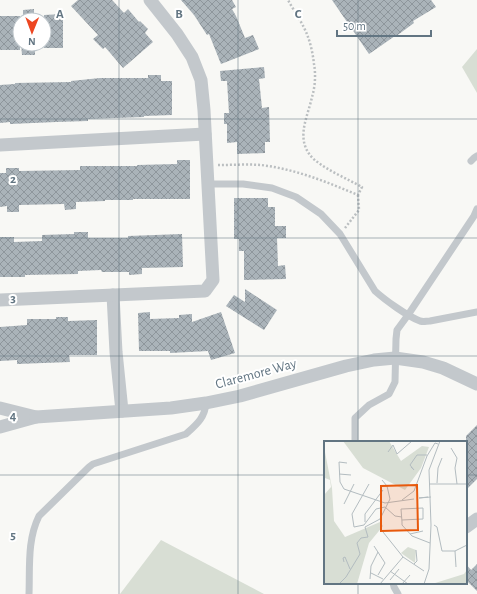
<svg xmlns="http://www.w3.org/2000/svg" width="477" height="594" viewBox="0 0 477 594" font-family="'Alegreya Sans',sans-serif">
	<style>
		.grass { fill: #d8ded4 }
		.building { fill: url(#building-cross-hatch) }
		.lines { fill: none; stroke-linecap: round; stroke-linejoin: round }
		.path { stroke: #bbbfc1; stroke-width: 2.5; stroke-dasharray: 2 2; stroke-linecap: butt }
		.lane { stroke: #c3c8cc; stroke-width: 7 }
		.street { stroke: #c3c8cc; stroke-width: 13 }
		.grid { fill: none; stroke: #627582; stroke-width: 1; stroke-opacity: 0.55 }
		.labels { text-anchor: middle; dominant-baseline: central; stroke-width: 4; stroke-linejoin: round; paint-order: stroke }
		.street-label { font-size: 14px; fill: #627582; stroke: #fff }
		.inset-road { fill: none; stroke: #b3bcc0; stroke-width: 1 }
		.view { fill: #e8590c; fill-opacity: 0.15; stroke: #e8590c; stroke-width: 2 }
		.inset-edge { fill: none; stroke: #627582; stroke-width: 2 }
		.grid-label { font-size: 13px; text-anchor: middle; font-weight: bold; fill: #627582; stroke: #fff; stroke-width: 4; stroke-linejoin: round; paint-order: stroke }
	</style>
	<defs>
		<pattern id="building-cross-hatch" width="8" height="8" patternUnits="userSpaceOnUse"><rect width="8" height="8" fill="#aab3b9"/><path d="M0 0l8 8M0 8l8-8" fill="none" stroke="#8e969c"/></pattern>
	</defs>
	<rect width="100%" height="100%" fill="#f8f8f5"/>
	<g class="grass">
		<path d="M477 49V93L462 67Z"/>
		<path d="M161 540 264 594H120Z"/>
	</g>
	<g class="building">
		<path d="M78 0H112L124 13 128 9 139 22 140 21 148 29 145 33 153 42 123 68 105 47 103 49 93 39 98 35 71 6Z"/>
		<path d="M181 0H232L236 7 232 9 236 16 245 38 253 35 259 49 221 64 209 34 207 35 194 15Z"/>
		<path d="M332 0H431L436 7 413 21 414 23 395 37V36L369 54Z"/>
		<path d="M34 9V20H23V10Z"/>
		<path d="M63 14V48H44V15Z"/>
		<rect x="0" y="16" width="20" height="34"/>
		<path d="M21 44H35V55H22Z"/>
		<path d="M264 67 265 78 259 79 262 108 269 107 270 142H265V153L237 154V142L227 143V124H224V113H229L227 81H221L220 71Z"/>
		<path d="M148 75H161V81H172V115L144 116V117L88 119V121L56 122 10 124V122L0 123V85L15 84V83L71 82V81L100 78H148Z"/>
		<path d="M177 160H190V199H133V200H105V201L76 202V209L65 210 64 204 19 205V212H7V206L0 207V173H6V168H19V171L80 170V166H137V165L177 164Z"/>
		<path d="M234 198H268V207H275V226H286V238H277L278 266 285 265 286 279 244 280V251H239V239H234Z"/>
		<path d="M74 232H88V238H128V236L182 234 183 267 142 268V274L129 275V272H102L101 270 78 271V274L25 275V277H0V237H14V242L42 241V235L74 234Z"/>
		<path d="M245 289 277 310 264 330 226 306 234 295 245 302Z"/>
		<path d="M150 312V319L179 318V315L192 314V322L221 312 235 353 211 360 208 351 170 353V351H139L138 313Z"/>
		<path d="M56 317H68V321L97 320V355H69L70 362 17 364V360L0 361V327L27 325V319H56Z"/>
		<path d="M477 425V479L466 490V436Z"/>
		<path d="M466 564 471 570 477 564V591L466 580Z"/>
	</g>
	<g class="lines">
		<g class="path">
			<path d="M218 165C232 165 247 164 261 165 295 169 327 182 358 195L362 187C348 179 319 167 310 155 296 137 308 116 312 97 315 87 316 75 314 64 313 55 311 45 308 37 304 25 294 11 288 0"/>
			<path d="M345 228 359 210 358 195"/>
		</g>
		<g class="lane">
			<path d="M471 161 474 158 477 156"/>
			<path d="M209 184H243L272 188 296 197 321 214 340 234 375 291C385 300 407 316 420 321 424 322 426 321 430 321L477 312"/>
			<path d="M355 442V418L369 405 389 394 395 382 396 339 397 330 408 315 474 216 477 209"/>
			<path d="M393 583 394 587 398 594"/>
			<path d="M29 594C30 568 27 540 39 516L89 467 93 464 186 434C196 425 205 418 206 403"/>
		</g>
		<g class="street">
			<path d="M0 145 205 134"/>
			<path d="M113 295 116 352 122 411"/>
			<path d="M0 300 205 291 213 280 204 110 201 80 192 57 177 34 150 0"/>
			<path d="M0 408 36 417 0 427"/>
			<path d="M36 417 171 408 206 403 240 396 346 366 374 360 395 358 423 362 443 368 477 384"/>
			<path d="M466 527 477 519"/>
		</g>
	</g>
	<path class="grid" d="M119 0V594M238 0V594M358 0V442M0 119H477M0 238H477M0 356H477M0 475H325M466 475H477M358 583V594"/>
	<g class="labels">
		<g class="street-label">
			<text transform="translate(256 374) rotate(-15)">Claremore Way</text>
		</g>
	</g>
	<g transform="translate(324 441)">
		<rect width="143" height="143" fill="#f8f8f5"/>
		<path d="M19 0H65L77 20 98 5 105 6 97 27 81 49 39 27ZM0 6 8 47 10 80 21 96 56 81 59 85 45 102 33 143H0V54L7 46 6 39 1 37 0 30ZM143 116V143H108L140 133 143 129Z" fill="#d8ded4"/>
		<path d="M84 106 92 109 91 122 77 112Z" fill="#d8ded4"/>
		<path class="inset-road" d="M127 7 133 17 131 27 133 43M64 11 69 4 73 13 88 0M23 22 15 21 16 41 20 48 61 62 90 58M87 26 90 29 86 24 93 14H103M15 33 27 34M113 42 114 27 118 17M45 43 28 73 30 86 40 84 52 68 61 66 71 75 78 76M105 43H143M104 56 95 57 107 56M78 59 90 50 103 15 111 2 114 3M20 63 30 43M78 79 99 78V67L78 68H77L78 81V84L88 95 106 102M41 81V73L59 49M110 84 113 86 118 110H131L143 104M59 91 79 116 100 130M86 93 99 90M50 105 61 122 54 134M131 110 132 126M20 121 19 117 21 116 26 128M90 123 93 120 92 109M66 130 84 143M47 132 59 138M46 138 47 125 54 111M66 139 75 128M15 143 22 136 36 113 33 102 37 97 44 96 41 86 56 78 66 58 63 45 58 39M56 143 79 116M78 143 86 134M100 143 105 128 107 84 105 29 116 0"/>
		<path class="view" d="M93 44 94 89 57 90V45Z"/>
		<rect width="143" height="143" class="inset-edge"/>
	</g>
	<g class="grid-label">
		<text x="60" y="18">A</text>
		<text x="179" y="18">B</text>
		<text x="298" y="18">C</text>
		<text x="13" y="183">2</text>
		<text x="13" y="302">3</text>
		<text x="13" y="420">4</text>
		<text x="13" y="539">5</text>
	</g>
	<g transform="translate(32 32) rotate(181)"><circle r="19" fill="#ffffff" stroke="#c0c8cd"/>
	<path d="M0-3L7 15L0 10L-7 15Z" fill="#ed4621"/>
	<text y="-6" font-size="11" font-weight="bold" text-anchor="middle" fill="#627582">N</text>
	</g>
	<path d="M337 30v6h94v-6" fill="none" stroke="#627582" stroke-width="2"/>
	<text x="343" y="30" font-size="12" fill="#627582" stroke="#ffffff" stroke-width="3" paint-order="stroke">50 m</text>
</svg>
